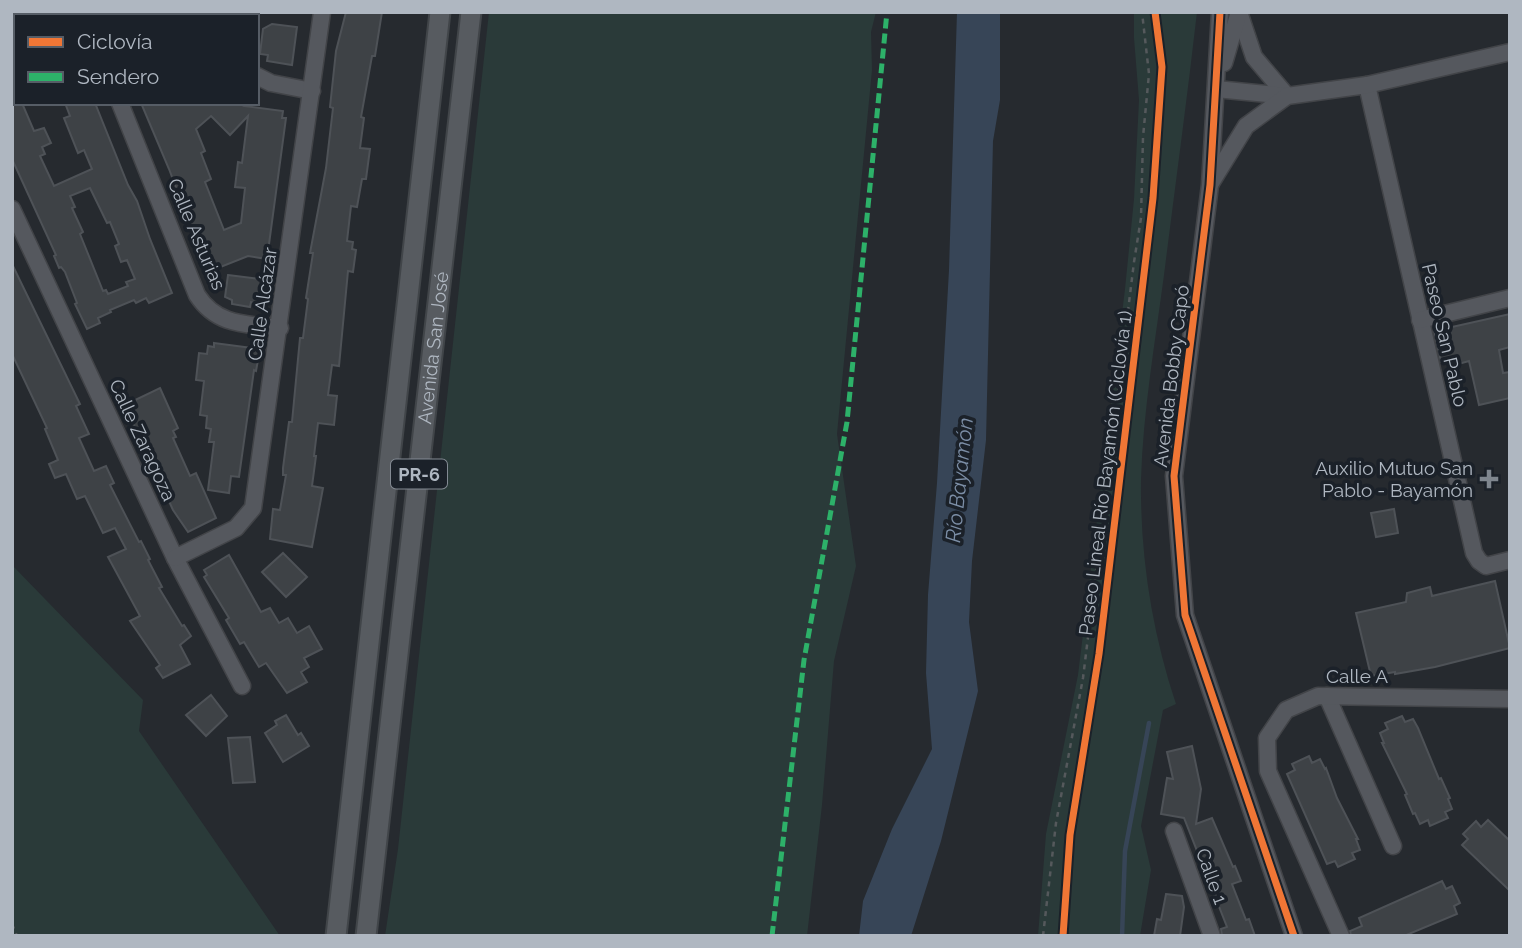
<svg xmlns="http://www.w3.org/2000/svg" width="1522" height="948" viewBox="0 0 1522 948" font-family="Raleway,sans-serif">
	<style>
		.green { fill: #2a3a39 }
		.water { fill: #374557 }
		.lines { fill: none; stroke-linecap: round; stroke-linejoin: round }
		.stream { stroke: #374557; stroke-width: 4.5 }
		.building { fill: #3e4246; stroke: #4e5257; stroke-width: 2; fill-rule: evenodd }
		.minor-casing { stroke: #424448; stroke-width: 19 }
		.major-casing { stroke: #414549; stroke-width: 23 }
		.path { stroke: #55595c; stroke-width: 2.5; stroke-dasharray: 5 5; stroke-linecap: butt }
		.minor { stroke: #55585e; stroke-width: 16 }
		.major { stroke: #575b60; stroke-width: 19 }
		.quiet { stroke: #2db169; stroke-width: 5; stroke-dasharray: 10 5; stroke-linecap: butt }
		.cycleway-casing { stroke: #1b2129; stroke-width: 11 }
		.cycleway { stroke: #f07635; stroke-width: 7 }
		.poi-dot { fill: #7f868e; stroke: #1b2129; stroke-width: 2.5 }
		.labels { text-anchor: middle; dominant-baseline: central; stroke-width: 7; stroke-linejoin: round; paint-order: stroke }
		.shield { fill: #1b2129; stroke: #838a93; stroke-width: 2 }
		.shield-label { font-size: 18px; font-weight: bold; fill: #afb7c1 }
		.street-label { font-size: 19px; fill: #afb7c1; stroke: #1b2129 }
		.poi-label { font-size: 19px; fill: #afb7c1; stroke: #1b2129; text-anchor: end }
		.water-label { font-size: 21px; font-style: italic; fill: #7c8ea6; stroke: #1b2129 }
	</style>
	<rect width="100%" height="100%" fill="#262a2f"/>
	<g class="green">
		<path d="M489 12H876L871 32 872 70 837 434 856 566 834 661 822 805 807 936H385L398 849Z"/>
		<path d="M1134 12H1197C1187 100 1175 187 1164 275 1155 343 1143 412 1141 480 1140 556 1152 632 1176 704L1163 710 1141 826 1151 870 1140 936H1038L1046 834 1078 675 1125 289 1134 199 1139 100 1134 38Z"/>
		<path d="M12 565 143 700 139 731 280 936H12Z"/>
	</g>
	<path class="water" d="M957 12H1000V100L993 141 986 440 972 561 969 622 978 691 941 841 911 936H859L863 901 892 829 932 749 926 673 928 595 937 483 949 270Z"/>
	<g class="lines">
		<path class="stream" d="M1122 936 1125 851 1149 723"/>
	</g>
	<g class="building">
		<path d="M346 12H382L375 56H372L361 117 364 118 360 148 370 149 366 179H362L357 207 351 206 347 241 353 242 352 249 356 250 353 272 348 271 339 366 332 365 328 395 337 396 334 425 318 423 314 456H316L312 486 323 488 312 547 270 539 273 509 280 510 286 475H283V468L289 422H292L300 338H303L308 299 306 298 313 253H310L326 168 333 108 330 107 336 51Z"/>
		<path d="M272 24 297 27 292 65 267 61 268 55 260 54 263 29Z"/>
		<path d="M12 103H22L34 131 44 128 51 143 42 147 45 154 40 156 54 186 92 169 84 150 78 153 64 118 70 116 65 103H95L128 185 137 201 150 239 172 293 149 303 146 298 136 303 134 300 110 310 111 312 98 318 100 323 87 329 75 304 77 303 65 272 61 267 59 268 54 256 56 255 12 159ZM90 188 107 223 110 222 119 244 115 246 121 262 127 260 135 279 126 282 128 286 108 294 106 290 103 291 80 234 83 232 72 208 75 207 70 196Z"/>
		<path d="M141 103H246L244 106 283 111 282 118H286L267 259 248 256 208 272 169 169ZM211 116 230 135 248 116 242 163 238 162 235 187 245 188 241 223 224 230 205 182 211 179 201 153 205 151 196 129Z"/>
		<path d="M12 264 80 404 76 406 89 434 79 438 94 471 106 466 114 483 110 485 139 542 141 541 150 559 148 560 162 587 159 588 182 626 184 625 191 636 180 645 190 664 163 678 156 668 160 665 130 621 140 616 108 557 126 549 115 528 103 533 85 496 77 499 66 474 55 478 49 464 58 460 45 429 47 428 12 354Z"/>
		<path d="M228 275 261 279V300H259L258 303 251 302 250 307 232 304V300L225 297Z"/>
		<path d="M1510 314V347L1499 350 1503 373 1510 372V398L1479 405 1469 361 1455 365V361L1441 362 1434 331Z"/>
		<path d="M214 343 260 349 256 371 254 370 239 477 231 476 229 493 208 490 214 442H209L211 429 206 428 207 416 200 415 204 381 196 380 199 353 207 354 208 346 214 347Z"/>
		<path d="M160 388 178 428 173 431 176 437 173 438 190 476 196 473 216 518 188 532 173 510 128 413 129 403Z"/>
		<path d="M1394 509 1398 533 1376 537 1371 513Z"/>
		<path d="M283 553 307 577 286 597 262 572Z"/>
		<path d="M229 555 261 612 270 608 279 623 288 618 297 633 309 626 322 649 304 658 309 667 301 672 307 682 287 693 266 663 259 667 244 642 240 644 226 620 229 618 204 577 207 575 204 570Z"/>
		<path d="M1495 581 1510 648 1435 667 1395 674V672L1371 676 1356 613 1406 602 1407 593 1430 587 1432 596Z"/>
		<path d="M211 695 227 716 206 736 186 715Z"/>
		<path d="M286 715 298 735 301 733 309 746 283 762 265 733 277 725 275 721Z"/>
		<path d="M1402 716 1405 722 1413 719 1418 728 1439 779 1441 778 1450 798 1448 799 1452 809 1445 812 1448 818 1430 826 1428 820 1420 824 1415 813 1413 814 1405 795 1407 794 1382 743H1384L1380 733 1388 729 1385 723Z"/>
		<path d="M250 737 255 782 233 783 228 738Z"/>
		<path d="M1192 746 1201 789 1196 824 1212 818 1233 867 1235 866 1241 881 1232 884 1246 920 1249 919 1255 936H1222L1221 929 1227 927 1184 818 1161 814 1167 778 1173 779 1167 752Z"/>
		<path d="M1309 756 1312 763 1320 759 1325 769 1326 768 1337 798 1358 839H1356L1360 850 1352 853 1355 859 1338 867 1335 861 1327 864 1287 774 1295 770 1292 764Z"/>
		<path d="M1488 820 1510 841V891L1462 845 1468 839 1463 834 1476 821 1481 827Z"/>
		<path d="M1442 881 1446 889 1452 886 1460 903 1454 906 1457 914 1404 936H1351L1350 931 1362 926 1359 918Z"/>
		<path d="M1166 894 1182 896 1184 907 1180 936H1154L1157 919 1161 920Z"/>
	</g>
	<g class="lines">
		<defs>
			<g id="minor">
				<path d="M84 12 85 16"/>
				<path d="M223 12 224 16"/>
				<path d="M1220 12 1210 185 1174 476 1185 615 1294 936"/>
				<path d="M1239 12 1254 57 1287 96"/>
				<path d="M1224 63 1239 12"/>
				<path d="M257 76 271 83 312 91"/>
				<path d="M1367 85 1474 553 1479 561 1486 566 1510 560"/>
				<path d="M1216 89 1287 96"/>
				<path d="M120 103 197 295C217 326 246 324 280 328"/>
				<path d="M1211 183 1246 126 1287 96 1367 85 1510 52"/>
				<path d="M12 209 175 558 242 686"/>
				<path d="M1420 320 1510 298"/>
				<path d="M175 558 236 528 253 508 322 12"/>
				<path d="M1327 696 1393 846"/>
				<path d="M1174 831 1212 936"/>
				<path d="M1341 936 1268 771 1267 738 1286 710 1318 696 1510 699"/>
			</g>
			<g id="major">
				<path d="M336 936 440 12"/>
				<path id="s1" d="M366 936 471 12"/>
			</g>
		</defs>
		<use href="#minor" class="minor-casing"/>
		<use href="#major" class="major-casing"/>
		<g class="path">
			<path d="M12 924 17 936"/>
			<path d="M1043 936 1056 823 1083 678 1134 262 1141 218 1143 137 1149 74 1142 12"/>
		</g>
		<use href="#minor" class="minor"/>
		<use href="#major" class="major"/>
		<path class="quiet" d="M772 936 804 660 847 422 887 12"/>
		<defs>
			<g id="cycleway">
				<path d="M1220 12 1210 185 1174 476 1185 615 1294 936"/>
				<path d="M1063 936 1070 835 1099 654 1153 198 1162 67 1155 12"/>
			</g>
		</defs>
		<use href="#cycleway" class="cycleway-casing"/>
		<use href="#cycleway" class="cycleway"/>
	</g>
	<path class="poi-dot" d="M1485.5 468.5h7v7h7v7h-7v7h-7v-7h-7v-7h7z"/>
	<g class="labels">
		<rect class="shield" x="391" y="459.5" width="56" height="29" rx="5"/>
		<g class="shield-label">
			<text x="419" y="474">PR-6</text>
		</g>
		<g class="street-label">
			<text transform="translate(197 234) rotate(67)">Calle Asturias</text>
			<text transform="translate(262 304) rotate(-82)">Calle Alcázar</text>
			<text transform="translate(1445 335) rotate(77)">Paseo San Pablo</text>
			<text stroke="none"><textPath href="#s1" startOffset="592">Avenida San José</textPath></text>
			<text transform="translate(1171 376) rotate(-83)">Avenida Bobby Capó</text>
			<text transform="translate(143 440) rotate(65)">Calle Zaragoza</text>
			<text transform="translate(1105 473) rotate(-83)">Paseo Lineal Río Bayamón (Ciclovía 1)</text>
			<text x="1357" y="676">Calle A</text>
			<text transform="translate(1212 876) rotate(70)">Calle 1</text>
		</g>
		<g class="poi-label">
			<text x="1473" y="468">Auxilio Mutuo San<tspan x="1473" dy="22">Pablo - Bayamón</tspan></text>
		</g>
		<g class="water-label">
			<text transform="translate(959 480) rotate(-84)">Río Bayamón</text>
		</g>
	</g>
	<rect width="1522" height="948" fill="none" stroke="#afb7c1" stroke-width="28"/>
	<rect x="14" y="14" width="245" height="91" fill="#1b2129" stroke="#565d66" stroke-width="2"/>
	<rect x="28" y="37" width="35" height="10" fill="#f07635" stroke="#565d66" stroke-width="2"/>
	<text x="77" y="49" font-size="21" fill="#afb7c1">Ciclovía</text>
	<rect x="28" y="72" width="35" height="10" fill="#2db169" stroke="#565d66" stroke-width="2"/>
	<text x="77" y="84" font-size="21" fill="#afb7c1">Sendero</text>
</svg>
